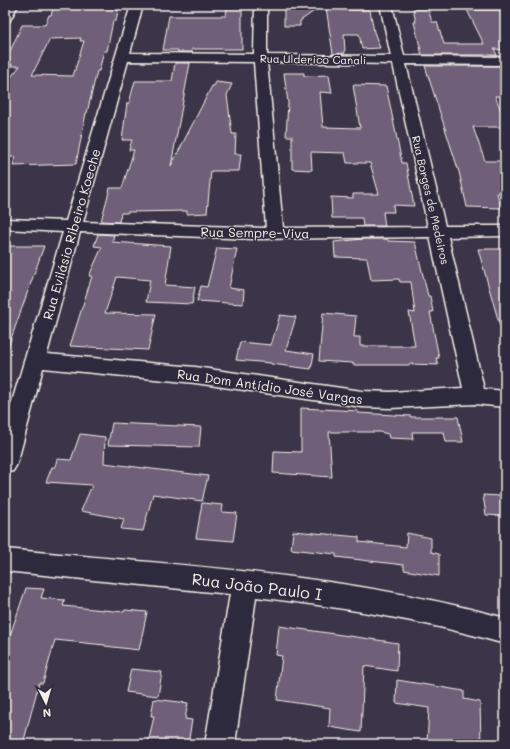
<svg xmlns="http://www.w3.org/2000/svg" width="510" height="749" viewBox="0 0 510 749" font-family="Mali,sans-serif">
	<style>
		.building { fill: #6f5e79; stroke: #f4f1e8; fill-rule: evenodd }
		.lines { fill: none; stroke-linecap: round; stroke-linejoin: round }
		.minor-casing { stroke: #f4f1e8; stroke-width: 3 }
		.minor { fill: #2f2a3d; fill-rule: evenodd }
		.labels { text-anchor: middle; dominant-baseline: central; stroke-width: 3; stroke-linejoin: round; paint-order: stroke }
		.far-street-label { font-size: 11px; fill: #f4f1e8; stroke: #2f2a3d }
		.street-label { font-size: 13px; fill: #f4f1e8; stroke: #2f2a3d }
		.near-street-label { font-size: 16px; fill: #f4f1e8; stroke: #2f2a3d }
	</style>
	<rect width="100%" height="100%" fill="#3c3449"/>
	<filter id="ink" filterUnits="userSpaceOnUse"><feTurbulence type="fractalNoise" baseFrequency=".025" numOctaves="2"/><feDisplacementMap in="SourceGraphic" scale="8" xChannelSelector="R" yChannelSelector="G"/><feConvolveMatrix kernelMatrix="1 2 1 2 8 2 1 2 1" color-interpolation-filters="sRGB"/></filter>
	<g filter="url(#ink)">
		<g class="building">
			<path d="M87 5H119L116 21H113L107 51H104L99 71H97L87 113H86L76 164 13 166 15 157H5V97L11 82H7L20 66H11L12 64H8L10 58H7L22 25H45L49 15H51L54 6ZM81 38 80 41H84L73 76 32 75 50 39Z"/>
			<path d="M227 5H242V49H192V52H178V50H163L169 16H226Z"/>
			<path d="M326 7H342V10H370L374 32 380 48 362 49 359 34H344L345 53 333 54Z"/>
			<path d="M284 8 317 9 300 21V26H284Z"/>
			<path d="M413 9H428L432 22H437L444 44H484L467 10H499L505 23V50L494 49 497 55H422L414 22H416Z"/>
			<path d="M175 63H190L171 166 212 86H214L216 82 232 84 227 95 232 134H236L235 154H241L239 171H211L207 213 187 214V211L127 212V213H121L119 222 101 221 110 188H122L134 150H129L132 140H122L127 103H129L135 81H172Z"/>
			<path d="M425 66H502L505 74V96H495L505 120V127H473L485 161H505V193H497L501 208 467 207 459 172Z"/>
			<path d="M284 73H304V76L329 75 332 93 320 92 323 127 360 128 353 85 386 86 402 163H406L414 206 393 205 394 212H383L385 226H363L362 218H332L331 197 353 198V194H379L370 163H347L345 153 311 152 312 170 292 169V136H286L288 103Z"/>
			<path d="M98 234 114 235 112 242 171 246 165 285 195 287 192 304 146 302 150 280 117 277 105 313 156 314 148 350 70 346 92 276H89L102 247 94 246Z"/>
			<path d="M363 239H387L388 241 415 242 428 296H430L433 312H430L439 358H436L438 365 410 364V365H353V363L319 361 323 313 356 316 354 337H360V346H415L409 312 415 313 411 282H400L399 279 371 280 367 258 335 257 334 242Z"/>
			<path d="M5 246H44L7 350H5Z"/>
			<path d="M217 248 237 249 229 288 244 290 243 304 197 301 201 286 207 287Z"/>
			<path d="M478 249H505V330H501Z"/>
			<path d="M280 315 296 317 286 350 314 354 311 369 271 364V363L236 360 240 342 271 345Z"/>
			<path d="M301 408 358 411V413L411 416V417H458L463 442H446L444 432H412L413 439 389 438 388 434 380 432H329L332 477 273 473 274 451 301 452Z"/>
			<path d="M112 423 201 427 199 447 108 445Z"/>
			<path d="M80 434 105 437 104 463 208 476 202 501 153 494 143 531 121 529 124 519 81 511 92 485 46 482 52 467H55L57 459 71 460Z"/>
			<path d="M483 495 500 496 503 516 486 515Z"/>
			<path d="M202 503 223 505 222 512 237 513 233 541 196 538Z"/>
			<path d="M293 531 359 537V542L406 547 407 533 431 538V552L439 554V576L404 570V565L336 557V554L291 549Z"/>
			<path d="M26 588 44 589 41 598 65 600 63 606 124 612 125 610 147 612 139 650 105 646V645L55 640 43 683H39L23 744H5V650Z"/>
			<path d="M279 626 398 643 397 671 364 666 361 732 329 727 330 708 277 700 282 656 276 655Z"/>
			<path d="M131 669 162 672 158 696 126 692Z"/>
			<path d="M397 680 464 691V699L480 702 481 744H427L429 708 396 703Z"/>
			<path d="M154 699 188 703 185 719 192 720 188 744H148L154 716H151Z"/>
		</g>
		<g class="lines">
			<defs>
				<g id="minor">
					<path d="M6 5H18L9 22 5 23Z"/>
					<path d="M131 5H143L130 53 254 54 255 5H267V55L391 56 380 5H392L404 56 505 57V65L406 64 445 226H505V236L448 237 484 389 505 391V407L475 404 390 408 362 407 195 383 43 368 17 464 13 471 5 473V425L63 232 5 229V219L66 221ZM128 61 254 62 266 228 83 222ZM267 62 393 64 428 227 283 228ZM80 232 253 239 430 237 463 388 390 392 362 391 195 367 47 354Z"/>
					<path d="M5 549C172 565 342 573 505 618V644C424 620 340 607 256 597L235 744H205L230 594 5 571Z"/>
				</g>
			</defs>
			<use href="#minor" class="minor-casing"/>
			<use href="#minor" class="minor"/>
		</g>
	</g>
	<g class="labels">
		<g class="far-street-label">
			<text transform="translate(313 59) rotate(1)">Rua Ulderico Canali</text>
			<text transform="translate(431 200) rotate(77)">Rua Borges de Medeiros</text>
		</g>
		<g class="street-label">
			<text transform="translate(255 232) rotate(1)">Rua Sempre-Viva</text>
			<text transform="translate(71 234) rotate(-74)">Rua Evilásio Ribeiro Koeche</text>
			<text transform="translate(270 386) rotate(8)">Rua Dom Antídio José Vargas</text>
		</g>
		<g class="near-street-label">
			<text transform="translate(257 586) rotate(7)">Rua João Paulo I</text>
		</g>
	</g>
	<rect width="510" height="749" fill="none" stroke="#2f2a3d" stroke-width="20"/>
	<rect x="10" y="10" width="490" height="729" fill="none" stroke="#f4f1e8" stroke-width="1.5" filter="url(#ink)"/>
	<g transform="translate(46 703) rotate(175)" stroke="#2f2a3d" stroke-width="3" paint-order="stroke">
	<path d="M0-3L7 15L0 10L-7 15Z" fill="#f4f1e8"/>
	<text y="-6" font-size="11" font-weight="bold" text-anchor="middle" fill="#f4f1e8">N</text>
	</g>
</svg>
